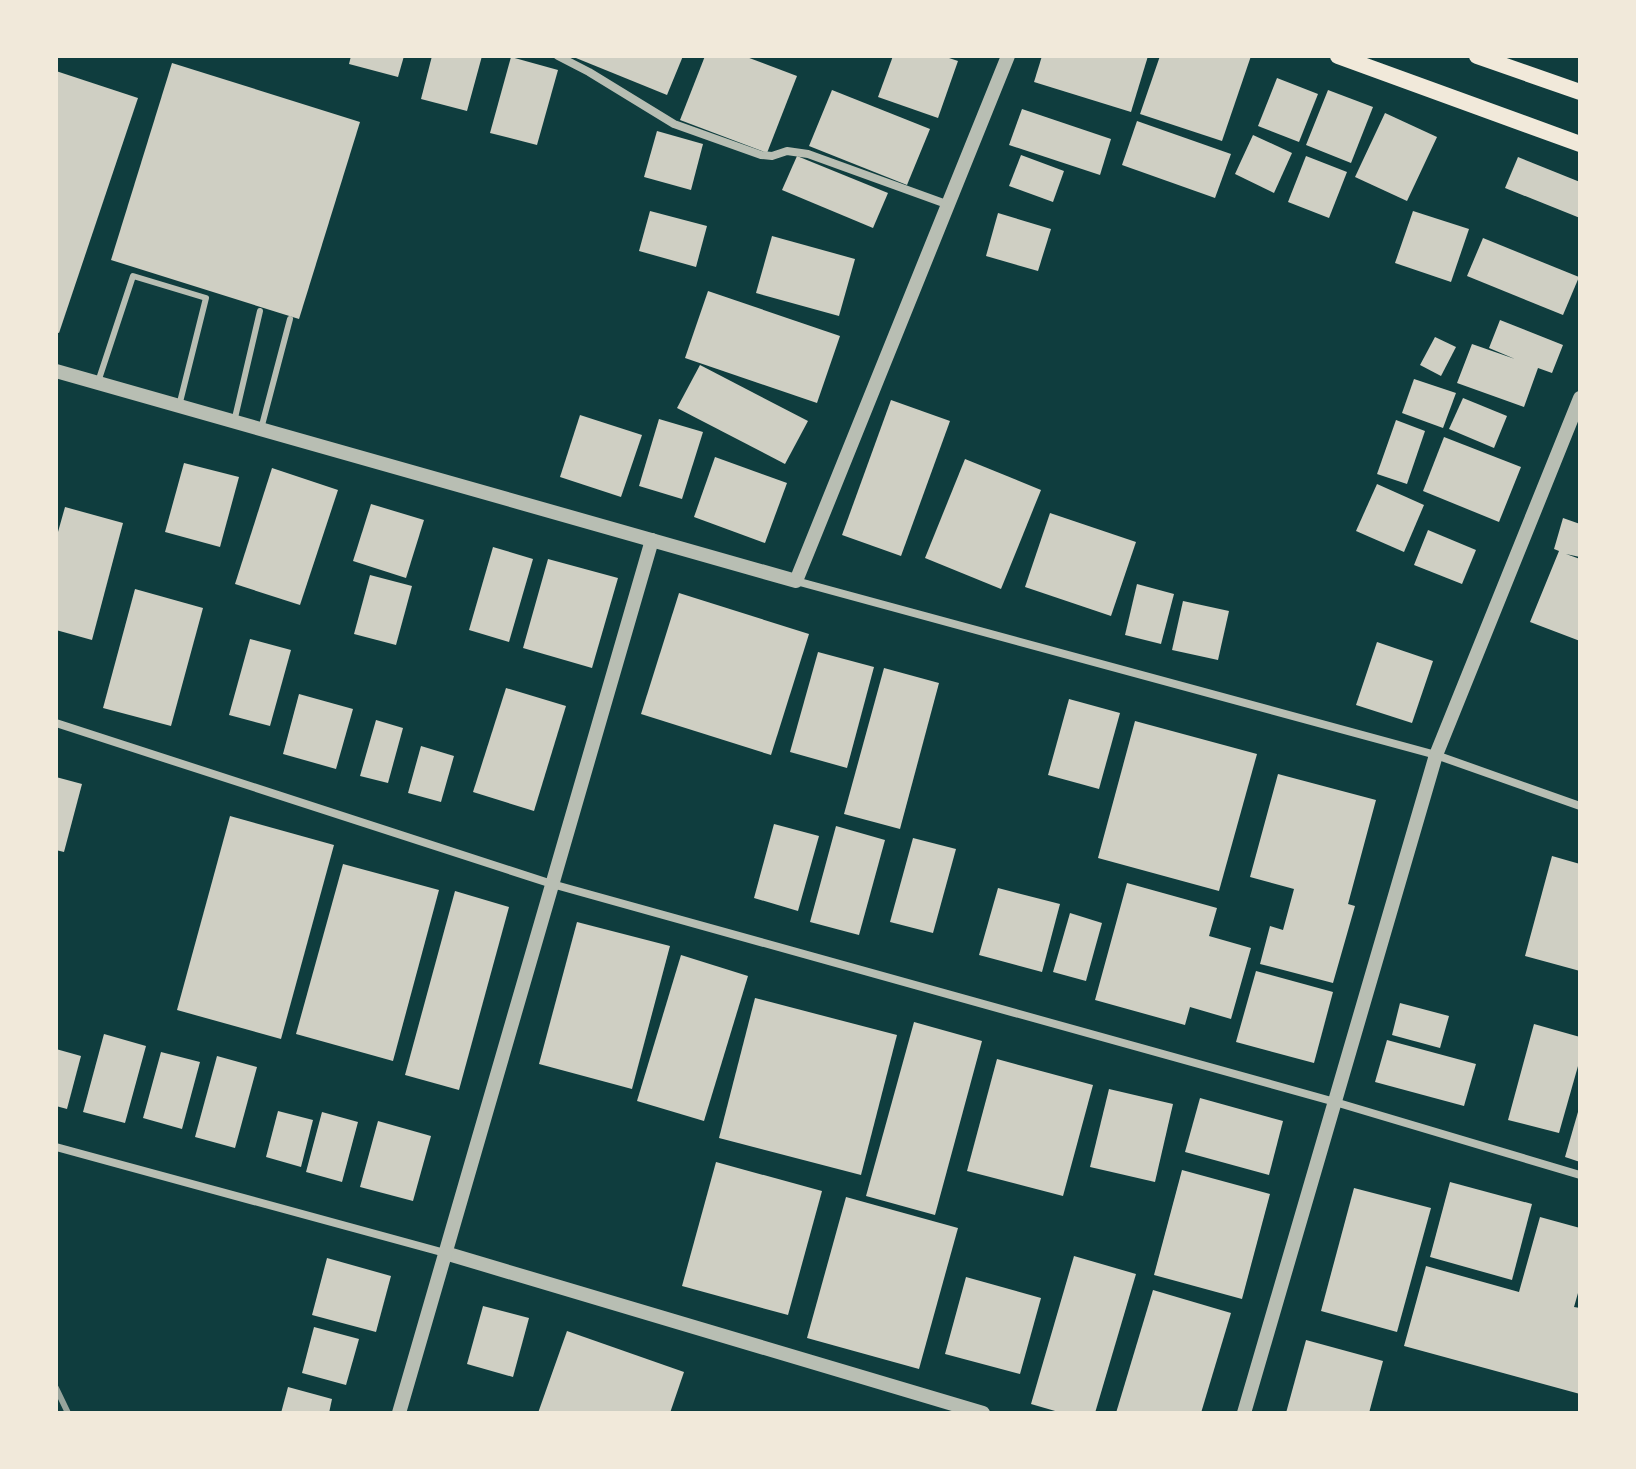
<svg xmlns="http://www.w3.org/2000/svg" width="1636" height="1469" viewBox="0 0 1636 1469" font-family="Poppins,sans-serif">
	<style>
		.building { fill: #cfcfc3 }
		.lines { fill: none; stroke-linecap: round; stroke-linejoin: round }
		.service { stroke: #b8beb3; stroke-width: 6 }
		.minor { stroke: #b8beb3; stroke-width: 8 }
		.tertiary { stroke: #b8beb3; stroke-width: 14 }
		.secondary { stroke: #f1e9da; stroke-width: 16 }
		.rail { stroke: #97a49c; stroke-width: 6 }
	</style>
	<rect width="100%" height="100%" fill="#0f3d3e"/>
	<g class="building">
		<path d="M351 56H404L398 77 349 64Z"/>
		<path d="M432 56H482L467 111 421 99Z"/>
		<path d="M571 56H683L667 95Z"/>
		<path d="M705 56H744L797 76 767 153 680 120Z"/>
		<path d="M893 56H943L958 61 938 118 878 97Z"/>
		<path d="M1042 56H1148L1131 112 1034 82Z"/>
		<path d="M1160 56H1251L1222 141 1140 114Z"/>
		<path d="M511 57 558 70 537 145 490 133Z"/>
		<path d="M172 63 360 122 299 319 111 260Z"/>
		<path d="M56 71 138 98 59 333 56 332Z"/>
		<path d="M1277 78 1318 94 1299 142 1258 126Z"/>
		<path d="M832 90 930 129 907 185 809 146Z"/>
		<path d="M1328 90 1373 107 1351 163 1306 145Z"/>
		<path d="M1022 109 1111 139 1100 175 1009 145Z"/>
		<path d="M1385 113 1437 137 1407 201 1355 177Z"/>
		<path d="M1137 121 1231 154 1215 198 1122 165Z"/>
		<path d="M657 131 703 144 691 190 644 177Z"/>
		<path d="M1253 135 1292 153 1274 193 1235 174Z"/>
		<path d="M1021 155 1064 171 1053 202 1009 186Z"/>
		<path d="M797 156 888 193 873 228 782 190Z"/>
		<path d="M1306 156 1347 172 1329 218 1288 202Z"/>
		<path d="M1518 157 1580 182V218L1505 188Z"/>
		<path d="M650 211 707 226 696 267 639 251Z"/>
		<path d="M1413 211 1469 229 1451 282 1395 263Z"/>
		<path d="M998 213 1051 229 1038 271 986 256Z"/>
		<path d="M772 236 855 259 839 316 756 293Z"/>
		<path d="M1483 238 1579 277 1563 315 1467 276Z"/>
		<path d="M708 291 840 336 817 403 685 358Z"/>
		<path d="M1500 320 1563 345 1552 373 1538 368 1524 407 1457 383 1472 344 1515 359 1489 348Z"/>
		<path d="M1435 337 1456 347 1441 376 1420 365Z"/>
		<path d="M700 365 808 421 785 464 677 408Z"/>
		<path d="M1414 379 1456 393 1443 428 1402 413Z"/>
		<path d="M1463 398 1507 416 1494 448 1449 429Z"/>
		<path d="M891 400 950 421 901 556 842 535Z"/>
		<path d="M580 415 642 435 621 497 560 477Z"/>
		<path d="M659 419 703 432 682 499 639 486Z"/>
		<path d="M1396 420 1425 431 1407 484 1377 474Z"/>
		<path d="M1444 437 1521 467 1499 522 1423 491Z"/>
		<path d="M715 457 787 483 765 543 694 517Z"/>
		<path d="M965 459 1041 490 1001 589 925 558Z"/>
		<path d="M184 463 239 477 220 547 165 532Z"/>
		<path d="M272 468 338 490 300 605 235 584Z"/>
		<path d="M1377 484 1424 505 1404 552 1356 531Z"/>
		<path d="M371 504 424 520 406 578 353 561Z"/>
		<path d="M65 507 123 523 92 640 56 630V539Z"/>
		<path d="M1050 513 1136 542 1111 616 1025 587Z"/>
		<path d="M1563 518 1580 524V557L1566 554 1580 559V641L1530 622 1559 551 1554 549Z"/>
		<path d="M1428 530 1476 550 1462 584 1414 565Z"/>
		<path d="M493 547 533 559 509 642 469 630Z"/>
		<path d="M548 559 618 578 592 668 523 648Z"/>
		<path d="M370 575 412 586 396 645 354 634Z"/>
		<path d="M1137 584 1174 594 1161 644 1125 635Z"/>
		<path d="M135 589 203 608 171 726 103 708Z"/>
		<path d="M679 593 809 634 771 755 641 714Z"/>
		<path d="M1183 601 1229 611 1218 660 1172 650Z"/>
		<path d="M250 639 291 650 270 726 229 715Z"/>
		<path d="M1377 642 1433 661 1412 723 1356 705Z"/>
		<path d="M818 652 874 667 847 768 790 752Z"/>
		<path d="M884 668 939 683 900 829 844 814Z"/>
		<path d="M506 688 566 706 534 811 473 792Z"/>
		<path d="M299 694 353 709 336 769 283 754Z"/>
		<path d="M1069 699 1120 713 1099 789 1048 775Z"/>
		<path d="M376 720 403 728 388 783 360 776Z"/>
		<path d="M1135 721 1257 754 1219 891 1098 858Z"/>
		<path d="M421 746 454 756 441 802 408 793Z"/>
		<path d="M1278 774 1376 800 1348 904 1355 906 1333 983 1260 964 1270 926 1283 930 1294 889 1250 877Z"/>
		<path d="M56 777 82 784 64 852 56 850Z"/>
		<path d="M230 816 334 845 281 1039 177 1010Z"/>
		<path d="M774 824 819 836 798 911 754 898Z"/>
		<path d="M836 826 885 840 859 935 810 922Z"/>
		<path d="M913 838 956 849 933 933 890 922Z"/>
		<path d="M1552 856 1580 864V971L1525 956Z"/>
		<path d="M343 864 439 890 393 1061 296 1034Z"/>
		<path d="M1127 883 1217 908 1209 936 1251 948 1231 1019 1190 1007 1185 1025 1095 1000Z"/>
		<path d="M998 888 1060 904 1042 972 979 955Z"/>
		<path d="M455 891 509 907 459 1090 405 1075Z"/>
		<path d="M1070 913 1102 923 1086 981 1053 972Z"/>
		<path d="M577 922 670 946 632 1089 539 1064Z"/>
		<path d="M681 955 748 976 704 1121 637 1101Z"/>
		<path d="M1256 971 1333 992 1314 1063 1236 1042Z"/>
		<path d="M755 998 897 1035 861 1175 719 1138Z"/>
		<path d="M1400 1003 1449 1016 1440 1048 1392 1035Z"/>
		<path d="M914 1022 982 1041 935 1215 866 1196Z"/>
		<path d="M1534 1024 1580 1037V1059L1559 1133 1508 1120Z"/>
		<path d="M104 1034 146 1046 125 1123 83 1112Z"/>
		<path d="M1387 1040 1476 1064 1464 1106 1375 1082Z"/>
		<path d="M56 1049 81 1056 67 1109 56 1106Z"/>
		<path d="M161 1052 200 1062 182 1129 143 1118Z"/>
		<path d="M217 1056 257 1067 235 1148 195 1137Z"/>
		<path d="M997 1059 1093 1085 1063 1196 967 1171Z"/>
		<path d="M1109 1089 1173 1104 1155 1182 1090 1167Z"/>
		<path d="M1200 1098 1283 1121 1269 1175 1185 1152Z"/>
		<path d="M1580 1105V1162L1565 1157Z"/>
		<path d="M278 1111 313 1120 301 1167 266 1157Z"/>
		<path d="M322 1112 358 1122 342 1182 306 1172Z"/>
		<path d="M378 1121 431 1136 413 1201 360 1187Z"/>
		<path d="M716 1162 822 1191 788 1315 682 1286Z"/>
		<path d="M1182 1170 1270 1194 1242 1299 1154 1275Z"/>
		<path d="M1450 1182 1532 1204 1512 1280 1430 1257Z"/>
		<path d="M1354 1188 1431 1208 1397 1332 1321 1311Z"/>
		<path d="M846 1197 958 1228 919 1369 807 1338Z"/>
		<path d="M1540 1217 1580 1228V1286L1574 1307 1580 1308V1394L1404 1346 1426 1266 1519 1292Z"/>
		<path d="M1074 1256 1136 1274 1095 1413H1062L1031 1404Z"/>
		<path d="M327 1258 391 1276 376 1332 312 1315Z"/>
		<path d="M966 1277 1041 1298 1020 1374 945 1354Z"/>
		<path d="M1153 1290 1231 1313 1201 1413H1116Z"/>
		<path d="M483 1306 529 1318 513 1377 467 1364Z"/>
		<path d="M314 1327 359 1339 346 1385 302 1373Z"/>
		<path d="M567 1331 684 1372 670 1413H538Z"/>
		<path d="M1306 1340 1383 1361 1369 1413H1286Z"/>
		<path d="M288 1387 332 1399 329 1413H281Z"/>
	</g>
	<g class="lines">
		<g class="service">
			<path d="M98 382 133 276 206 298 179 406"/>
			<path d="M234 422 260 311"/>
			<path d="M261 429 290 319"/>
		</g>
		<g class="minor">
			<path d="M558 56 589 72 674 124 761 155 772 156 787 151 808 154 949 205"/>
			<path d="M796 581 1436 755 1580 806"/>
			<path d="M56 723 552 884 1335 1102 1580 1175"/>
			<path d="M56 1147 445 1253"/>
		</g>
		<g class="tertiary">
			<path d="M56 371 796 581 1008 56"/>
			<path d="M445 1253 983 1413"/>
			<path d="M399 1413 652 540"/>
			<path d="M1244 1413 1436 755 1580 398"/>
		</g>
		<g class="secondary">
			<path d="M1338 56 1580 144"/>
			<path d="M1477 56 1580 92"/>
		</g>
		<path class="rail" d="M56 1388 68 1413"/>
	</g>
	<rect width="1636" height="1469" fill="none" stroke="#f1e9da" stroke-width="116"/>
</svg>
